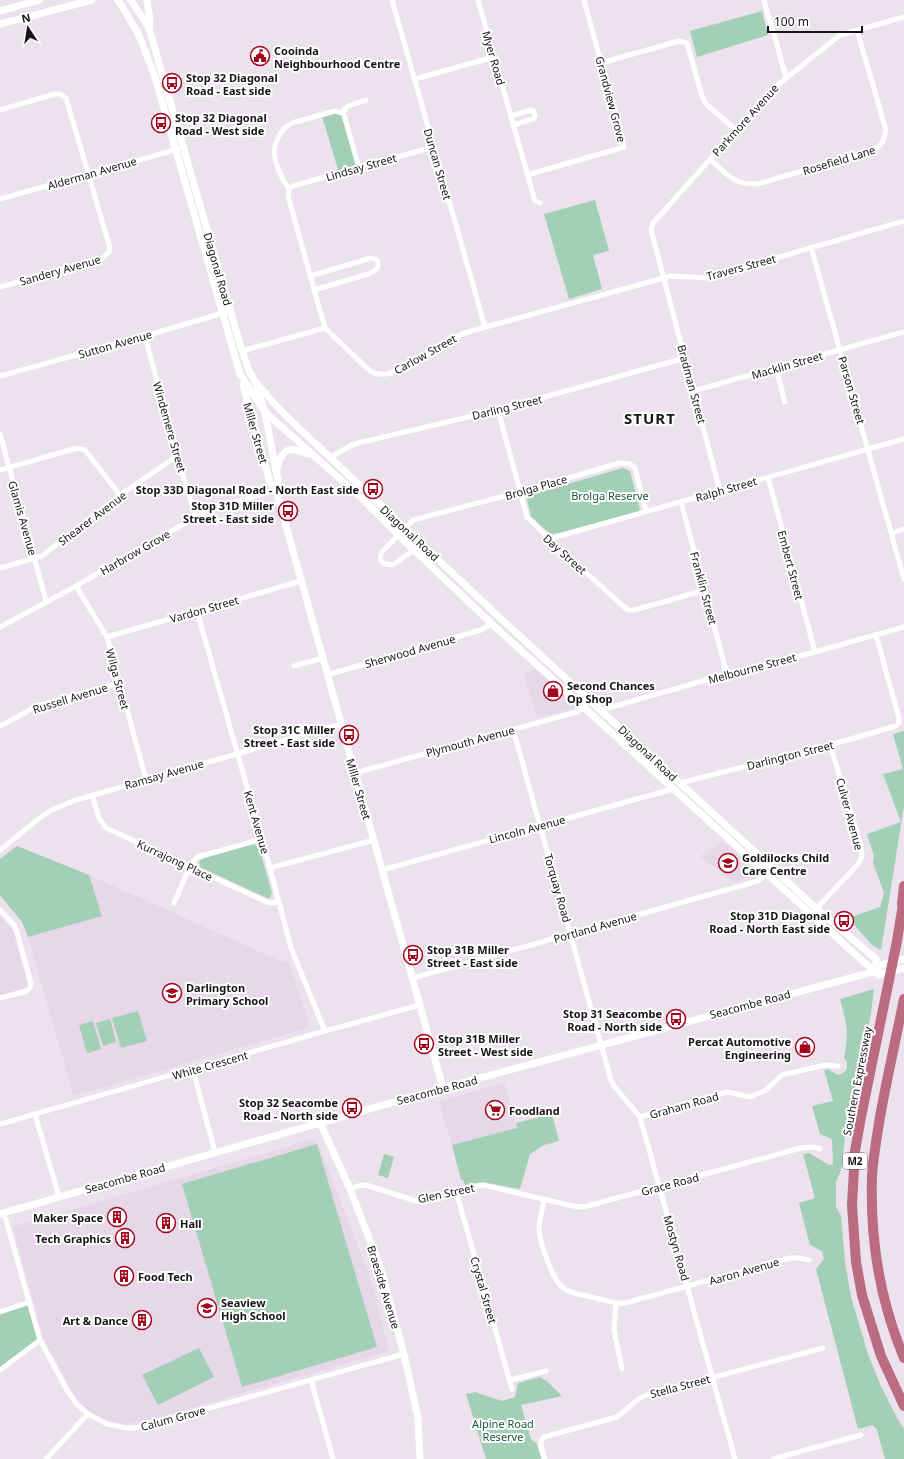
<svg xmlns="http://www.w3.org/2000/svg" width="904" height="1459" viewBox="0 0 904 1459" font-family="'Noto Sans',sans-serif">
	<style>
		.built { fill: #e6d7e9 }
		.green { fill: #a4cfb7 }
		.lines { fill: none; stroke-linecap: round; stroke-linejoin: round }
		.street { stroke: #fff; stroke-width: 5 }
		.secondary { stroke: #fff; stroke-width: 7 }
		.highway { stroke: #bb6b82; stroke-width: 10 }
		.labels { text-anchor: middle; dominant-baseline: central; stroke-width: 4; stroke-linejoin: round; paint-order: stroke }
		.shield { fill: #fff; stroke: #5d5a5d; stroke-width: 1 }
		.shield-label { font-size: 10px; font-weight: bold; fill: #171417 }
		.poi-label { font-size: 11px; font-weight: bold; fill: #171417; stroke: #fff; text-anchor: start }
		.street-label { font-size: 11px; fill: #171417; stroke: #fff }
		.park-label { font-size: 11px; fill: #165a3d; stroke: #fff }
		.district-label { font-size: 15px; font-weight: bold; letter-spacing: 1px; fill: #171417; stroke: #fff }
	</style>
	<rect width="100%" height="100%" fill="#ebe2ed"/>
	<g class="built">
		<path d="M538 669 577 704 574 708 537 718 524 673Z"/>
		<path d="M722 842 754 870 753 876 734 882 700 856Z"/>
		<path d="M89 875 285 963 289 962 309 1024 305 1029 77 1095 73 1093 28 937 102 916Z"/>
		<path d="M0 916 13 931 27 983 23 989 0 995Z"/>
		<path d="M504 1082 517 1128 452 1145 439 1102Z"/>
		<path d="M313 1139 317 1141 371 1280 389 1351 142 1422 123 1424 105 1421 90 1413 80 1403 71 1391 43 1337 13 1227Z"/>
	</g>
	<g class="green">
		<path d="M762 11 768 35 697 57 690 31Z"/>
		<path d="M335 112 341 114 343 117 357 167 339 173 322 116Z"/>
		<path d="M595 200 609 251 593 255 602 289 569 299 544 214Z"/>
		<path d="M623 468 630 471 639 506 640 509 638 512 554 534 549 533 531 516 527 500 530 495Z"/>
		<path d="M904 731V806L881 950 872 945 848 918 880 907 884 893 873 863 874 856 867 834 901 822 883 774 903 769 893 734Z"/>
		<path d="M254 844 259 847 272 893 270 898H267L200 867 199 862 202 859Z"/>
		<path d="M17 846 89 875 102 916 28 937 22 922 0 895V859Z"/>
		<path d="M874 989 871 1014 852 1105 848 1113 841 1170 836 1182V1206L841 1216 845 1262 851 1297 868 1354 880 1384 897 1418 904 1429V1459H885L877 1430 873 1425 858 1429 816 1269 824 1259 822 1251 810 1245 799 1203 815 1198 803 1154 809 1153 829 1165 833 1164 832 1139 820 1134 812 1106 833 1101 824 1070 828 1069 838 1075 843 1073 847 1069V1062L844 1058C849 1032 847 1024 840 999Z"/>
		<path d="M138 1011 147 1041 121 1048 112 1018Z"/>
		<path d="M110 1019 116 1042 103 1046 96 1023Z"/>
		<path d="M93 1021 101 1049 87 1053 79 1025Z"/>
		<path d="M552 1114 559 1141 544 1145 530 1154 520 1189 482 1182 465 1185 463 1180H461L452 1145 517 1128 516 1123Z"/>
		<path d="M317 1144 377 1347 242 1387 182 1184Z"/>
		<path d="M384 1154 394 1157 388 1178 378 1175Z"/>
		<path d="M28 1304 38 1339 0 1368V1314Z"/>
		<path d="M199 1348 214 1377 158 1405 142 1375Z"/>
		<path d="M540 1377 548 1382 562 1396 521 1405 531 1439 537 1444 541 1459H486L466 1394 475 1392 502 1401 515 1397 518 1383Z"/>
	</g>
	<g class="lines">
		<g class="street">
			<path d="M392 0 485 327"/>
			<path d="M478 0 535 201 540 203"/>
			<path d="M764 0 786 77"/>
			<path d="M601 63 679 41 687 43 701 93 706 104 736 130"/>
			<path d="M415 79 494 57"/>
			<path d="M0 110 55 94H60L66 98 110 248 109 252 103 258 0 287"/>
			<path d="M342 113 348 106 366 100"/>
			<path d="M511 116 531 110 534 111 535 116 533 119 513 125"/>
			<path d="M710 159C726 174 734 185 757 184L872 151C882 146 884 141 886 130L857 30"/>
			<path d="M527 175 624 147 584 0"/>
			<path d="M289 189C282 179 271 159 275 145 276 142 278 139 279 136 283 129 286 125 295 122L335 111 342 113 344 115 359 168"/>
			<path d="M289 189 293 186 433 147"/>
			<path d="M289 189 288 196 325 328"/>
			<path d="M0 199 178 149"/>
			<path d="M811 247 904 579"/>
			<path d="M310 276 371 258 377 260C381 268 375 271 368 274L314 290"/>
			<path d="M145 336 177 456 196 517"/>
			<path d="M242 351 325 328 370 371C378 375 383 375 391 373L462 334 482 328 671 276 707 278 904 221"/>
			<path d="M776 368 785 402"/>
			<path d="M0 376 145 336 230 311"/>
			<path d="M693 391 904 332"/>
			<path d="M498 410 527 517 549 539 624 607 629 610H635L705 590"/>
			<path d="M0 434 46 601"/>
			<path d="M331 458 334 455 354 444 498 410 685 358"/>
			<path d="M0 470 77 448 85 450 120 495"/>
			<path d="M768 477 815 652"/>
			<path d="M720 491 651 230 653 223 775 87 840 35 904 17"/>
			<path d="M681 502 727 674"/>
			<path d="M892 533 904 529"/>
			<path d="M549 539 904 439"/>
			<path d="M414 550 393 565 385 564 380 560 381 553 413 520 520 492 620 463 630 464 635 468 646 511"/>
			<path d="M0 568 42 556 120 495 177 456"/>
			<path d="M76 586 107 637 146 779"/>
			<path d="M197 611 270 868 291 948 325 1031"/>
			<path d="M0 627 76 586 196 517 221 506 276 490"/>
			<path d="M107 637 301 581"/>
			<path d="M294 666 323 658"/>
			<path d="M327 675 481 630 492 624"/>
			<path d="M601 710 727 674 815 652 904 627"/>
			<path d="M0 726 37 706 119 683"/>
			<path d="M513 729 611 1080 614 1086 640 1117 735 1459"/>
			<path d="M355 773 577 712 585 707"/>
			<path d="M680 783 830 745 896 726 899 723V718L876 635"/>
			<path d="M92 795 99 818 106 828 267 902 272 903 279 902"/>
			<path d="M0 850 41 817 52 810 73 801 341 724"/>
			<path d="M270 868 374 840"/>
			<path d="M382 870 673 789"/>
			<path d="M174 903 190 866 197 857 262 839"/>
			<path d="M0 910 14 925 18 935 31 984 30 988 27 991 0 998"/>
			<path d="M814 911 859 863 862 856 861 845 830 745"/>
			<path d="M413 978 758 881 773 869"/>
			<path d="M193 1070 215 1152"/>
			<path d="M35 1114 59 1197"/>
			<path d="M640 1117 727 1092 750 1097 766 1090 782 1075 825 1065 838 1066"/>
			<path d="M0 1124 325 1031 420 1005"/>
			<path d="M350 1189 358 1186 366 1185 416 1201 483 1185 573 1206 584 1207 801 1148 813 1147 820 1149"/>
			<path d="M456 1191 512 1389"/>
			<path d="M544 1199C543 1208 540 1217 539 1227 539 1241 551 1274 560 1285 563 1288 566 1290 570 1292L616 1303H625L790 1258H800L809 1260"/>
			<path d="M4 1213 40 1340 67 1390 76 1403 88 1414 107 1424 126 1428H136L149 1425 404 1354"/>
			<path d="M616 1303 614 1329 622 1369"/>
			<path d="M0 1312 30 1302"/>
			<path d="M0 1370 40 1340"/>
			<path d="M311 1380 333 1459"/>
			<path d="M510 1380 546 1371"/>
			<path d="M46 1459 88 1414"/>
			<path d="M545 1459C543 1452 538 1443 544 1437L617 1417 640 1398 647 1395 823 1348"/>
			<path d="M773 1459 861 1435"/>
		</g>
		<g class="secondary">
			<path d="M118 0 138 33 154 74 240 374 265 412 367 503 398 535 492 624 866 964 876 971 878 975 904 968"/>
			<path d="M131 0 149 28 240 344 249 371 256 383 284 414 499 617 816 908 876 959V971"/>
			<path d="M147 0 150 20 149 28"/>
			<path d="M0 11 40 0"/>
			<path d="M0 24 92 0"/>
			<path d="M243 385 270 482 276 490 443 1088"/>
			<path d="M257 387 265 412 276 471 278 480 276 490"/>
			<path d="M277 469C282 448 288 446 308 454"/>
			<path d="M320 1122 350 1189 380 1266 404 1354 418 1418 420 1459"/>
			<path d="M0 1214 443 1088 876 971 880 965 904 959"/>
		</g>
		<g class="highway">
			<path d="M904 898 897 941 861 1117 855 1151 852 1205 856 1262 862 1295 881 1356 904 1406"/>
			<path d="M902 904 904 886"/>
			<path d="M904 999C896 1038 887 1078 880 1117 877 1137 873 1157 872 1177 870 1239 880 1301 904 1358"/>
		</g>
	</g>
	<defs>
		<symbol id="civic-ring" viewBox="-11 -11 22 22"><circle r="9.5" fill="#fff" stroke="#a2051c" stroke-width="1.5"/><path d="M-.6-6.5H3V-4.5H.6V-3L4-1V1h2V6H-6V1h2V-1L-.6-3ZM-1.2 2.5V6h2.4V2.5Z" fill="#a2051c"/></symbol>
		<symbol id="bus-ring" viewBox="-11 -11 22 22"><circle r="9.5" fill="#fff" stroke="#a2051c" stroke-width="1.5"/><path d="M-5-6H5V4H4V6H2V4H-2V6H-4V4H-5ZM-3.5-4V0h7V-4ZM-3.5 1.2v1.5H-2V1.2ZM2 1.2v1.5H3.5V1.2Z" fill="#a2051c"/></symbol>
		<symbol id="shop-ring" viewBox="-11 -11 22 22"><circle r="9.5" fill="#fff" stroke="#a2051c" stroke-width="1.5"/><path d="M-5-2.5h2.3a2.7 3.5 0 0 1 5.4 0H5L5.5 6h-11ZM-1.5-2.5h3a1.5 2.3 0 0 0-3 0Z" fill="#a2051c"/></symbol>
		<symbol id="school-ring" viewBox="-11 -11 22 22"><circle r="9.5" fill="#fff" stroke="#a2051c" stroke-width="1.5"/><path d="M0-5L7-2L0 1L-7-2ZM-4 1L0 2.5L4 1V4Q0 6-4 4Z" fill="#a2051c"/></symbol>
		<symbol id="supermarket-ring" viewBox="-11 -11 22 22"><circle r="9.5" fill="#fff" stroke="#a2051c" stroke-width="1.5"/><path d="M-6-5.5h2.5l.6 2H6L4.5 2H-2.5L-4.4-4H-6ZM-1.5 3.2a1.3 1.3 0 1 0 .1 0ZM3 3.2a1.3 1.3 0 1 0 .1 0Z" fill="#a2051c"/></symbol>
		<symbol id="building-ring" viewBox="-11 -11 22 22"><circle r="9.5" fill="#fff" stroke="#a2051c" stroke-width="1.5"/><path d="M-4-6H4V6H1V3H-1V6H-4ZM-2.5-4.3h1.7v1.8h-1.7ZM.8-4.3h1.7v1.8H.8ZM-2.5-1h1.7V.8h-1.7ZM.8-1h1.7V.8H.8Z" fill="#a2051c"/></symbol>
	</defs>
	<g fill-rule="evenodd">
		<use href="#civic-ring" x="249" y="45" width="22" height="22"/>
		<use href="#bus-ring" x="161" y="72" width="22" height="22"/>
		<use href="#bus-ring" x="150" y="112" width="22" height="22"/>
		<use href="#bus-ring" x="362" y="478" width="22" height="22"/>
		<use href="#bus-ring" x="277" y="500" width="22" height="22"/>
		<use href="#shop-ring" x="542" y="680" width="22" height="22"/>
		<use href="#bus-ring" x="338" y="724" width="22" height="22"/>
		<use href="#school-ring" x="717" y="852" width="22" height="22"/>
		<use href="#bus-ring" x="833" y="910" width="22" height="22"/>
		<use href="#bus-ring" x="402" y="944" width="22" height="22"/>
		<use href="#school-ring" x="161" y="982" width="22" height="22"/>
		<use href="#bus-ring" x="665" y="1008" width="22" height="22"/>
		<use href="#bus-ring" x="413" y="1033" width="22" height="22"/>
		<use href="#shop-ring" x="794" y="1036" width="22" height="22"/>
		<use href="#bus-ring" x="341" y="1097" width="22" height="22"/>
		<use href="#supermarket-ring" x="484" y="1099" width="22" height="22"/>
		<use href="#building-ring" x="106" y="1206" width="22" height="22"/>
		<use href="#building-ring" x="155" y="1212" width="22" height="22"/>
		<use href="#building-ring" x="114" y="1227" width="22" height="22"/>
		<use href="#building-ring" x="113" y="1265" width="22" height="22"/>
		<use href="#school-ring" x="196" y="1297" width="22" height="22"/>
		<use href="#building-ring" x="131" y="1309" width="22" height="22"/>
	</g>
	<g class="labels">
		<rect class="shield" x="843" y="1153" width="24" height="16" rx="3"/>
		<g class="shield-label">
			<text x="855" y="1161">M2</text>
		</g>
		<g class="poi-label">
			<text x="274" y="50">Cooinda<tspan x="274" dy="13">Neighbourhood Centre</tspan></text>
			<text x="186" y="77">Stop 32 Diagonal<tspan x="186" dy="13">Road - East side</tspan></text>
			<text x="175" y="117">Stop 32 Diagonal<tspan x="175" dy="13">Road - West side</tspan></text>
			<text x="359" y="489" text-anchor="end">Stop 33D Diagonal Road - North East side</text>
			<text x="274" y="505" text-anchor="end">Stop 31D Miller<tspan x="274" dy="13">Street - East side</tspan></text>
			<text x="567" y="685">Second Chances<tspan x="567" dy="13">Op Shop</tspan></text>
			<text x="335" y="729" text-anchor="end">Stop 31C Miller<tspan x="335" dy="13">Street - East side</tspan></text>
			<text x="742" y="857">Goldilocks Child<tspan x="742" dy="13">Care Centre</tspan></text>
			<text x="830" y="915" text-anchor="end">Stop 31D Diagonal<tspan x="830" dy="13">Road - North East side</tspan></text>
			<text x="427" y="949">Stop 31B Miller<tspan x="427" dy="13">Street - East side</tspan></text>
			<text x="186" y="987">Darlington<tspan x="186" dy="13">Primary School</tspan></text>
			<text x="662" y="1013" text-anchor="end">Stop 31 Seacombe<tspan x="662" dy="13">Road - North side</tspan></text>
			<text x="438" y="1038">Stop 31B Miller<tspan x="438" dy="13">Street - West side</tspan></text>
			<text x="791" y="1041" text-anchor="end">Percat Automotive<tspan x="791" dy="13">Engineering</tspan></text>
			<text x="338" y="1102" text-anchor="end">Stop 32 Seacombe<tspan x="338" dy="13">Road - North side</tspan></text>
			<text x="509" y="1110">Foodland</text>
			<text x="103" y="1217" text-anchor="end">Maker Space</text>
			<text x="180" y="1223">Hall</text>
			<text x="111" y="1238" text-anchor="end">Tech Graphics</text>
			<text x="138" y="1276">Food Tech</text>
			<text x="221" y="1302">Seaview<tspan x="221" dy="13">High School</tspan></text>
			<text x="128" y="1320" text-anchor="end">Art &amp; Dance</text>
		</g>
		<g class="street-label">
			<text transform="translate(494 58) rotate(74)">Myer Road</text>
			<text transform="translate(611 99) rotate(75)">Grandview Grove</text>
			<text transform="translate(745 120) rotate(-48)">Parkmore Avenue</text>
			<text transform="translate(839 160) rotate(-17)">Rosefield Lane</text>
			<text transform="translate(438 164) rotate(74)">Duncan Street</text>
			<text transform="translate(361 167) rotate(-16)">Lindsay Street</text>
			<text transform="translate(92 173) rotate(-16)">Alderman Avenue</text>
			<text transform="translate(741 267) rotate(-15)">Travers Street</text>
			<text transform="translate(218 269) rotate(74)">Diagonal Road</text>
			<text transform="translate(60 270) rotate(-16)">Sandery Avenue</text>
			<text transform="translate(115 344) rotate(-16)">Sutton Avenue</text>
			<text transform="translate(425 354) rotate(-29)">Carlow Street</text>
			<text transform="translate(787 365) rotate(-16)">Macklin Street</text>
			<text transform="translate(692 384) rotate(75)">Bradman Street</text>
			<text transform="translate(852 390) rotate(74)">Parson Street</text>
			<text transform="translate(507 407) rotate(-14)">Darling Street</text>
			<text transform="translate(170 427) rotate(74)">Windemere Street</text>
			<text transform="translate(256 433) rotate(74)">Miller Street</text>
			<text transform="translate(536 487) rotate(-16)">Brolga Place</text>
			<text transform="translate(726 489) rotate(-16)">Ralph Street</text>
			<text transform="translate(23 518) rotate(74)">Glamis Avenue</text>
			<text transform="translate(92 518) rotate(-37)">Shearer Avenue</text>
			<text transform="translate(410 533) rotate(43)">Diagonal Road</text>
			<text transform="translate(135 552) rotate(-30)">Harbrow Grove</text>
			<text transform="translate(565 554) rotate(42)">Day Street</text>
			<text transform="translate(791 565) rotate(75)">Embert Street</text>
			<text transform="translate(704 588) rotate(75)">Franklin Street</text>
			<text transform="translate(204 609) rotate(-16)">Vardon Street</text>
			<text transform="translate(410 651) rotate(-16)">Sherwood Avenue</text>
			<text transform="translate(752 668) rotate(-15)">Melbourne Street</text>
			<text transform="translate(118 679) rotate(75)">Wilga Street</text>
			<text transform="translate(70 698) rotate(-17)">Russell Avenue</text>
			<text transform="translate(470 741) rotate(-15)">Plymouth Avenue</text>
			<text transform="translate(648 753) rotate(43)">Diagonal Road</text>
			<text transform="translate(790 755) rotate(-14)">Darlington Street</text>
			<text transform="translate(164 774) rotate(-16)">Ramsay Avenue</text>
			<text transform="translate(359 789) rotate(74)">Miller Street</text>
			<text transform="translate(850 814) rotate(75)">Culver Avenue</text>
			<text transform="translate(257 822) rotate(74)">Kent Avenue</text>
			<text transform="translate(527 829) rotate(-15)">Lincoln Avenue</text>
			<text transform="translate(175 860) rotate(25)">Kurrajong Place</text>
			<text transform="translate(558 888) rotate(74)">Torquay Road</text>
			<text transform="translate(595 927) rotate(-16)">Portland Avenue</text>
			<text transform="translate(750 1004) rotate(-15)">Seacombe Road</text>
			<text transform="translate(210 1065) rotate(-16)">White Crescent</text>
			<text transform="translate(857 1081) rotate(-79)">Southern Expressway</text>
			<text transform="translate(437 1090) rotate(-15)">Seacombe Road</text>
			<text transform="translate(684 1105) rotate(-16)">Graham Road</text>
			<text transform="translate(125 1178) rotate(-16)">Seacombe Road</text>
			<text transform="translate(670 1184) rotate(-15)">Grace Road</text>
			<text transform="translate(446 1193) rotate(-12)">Glen Street</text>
			<text transform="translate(677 1248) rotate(74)">Mostyn Road</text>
			<text transform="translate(744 1271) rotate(-16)">Aaron Avenue</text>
			<text transform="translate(384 1287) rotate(73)">Braeside Avenue</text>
			<text transform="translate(484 1290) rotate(74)">Crystal Street</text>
			<text transform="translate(680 1386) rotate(-15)">Stella Street</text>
			<text transform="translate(173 1418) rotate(-15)">Calum Grove</text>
		</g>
		<g class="park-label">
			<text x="610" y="495">Brolga Reserve</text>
			<text x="503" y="1423">Alpine Road<tspan x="503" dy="13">Reserve</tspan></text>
		</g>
		<g class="district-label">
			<text x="650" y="418">STURT</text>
		</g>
	</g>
	<g transform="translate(28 28) rotate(348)" stroke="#ffffff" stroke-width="3" paint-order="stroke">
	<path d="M0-3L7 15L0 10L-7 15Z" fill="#171417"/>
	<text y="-6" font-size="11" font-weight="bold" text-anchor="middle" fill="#171417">N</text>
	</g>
	<path d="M768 26v6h94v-6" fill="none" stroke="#171417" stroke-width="2"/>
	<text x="774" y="26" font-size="12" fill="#171417" stroke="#ffffff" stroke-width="3" paint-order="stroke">100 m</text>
</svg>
